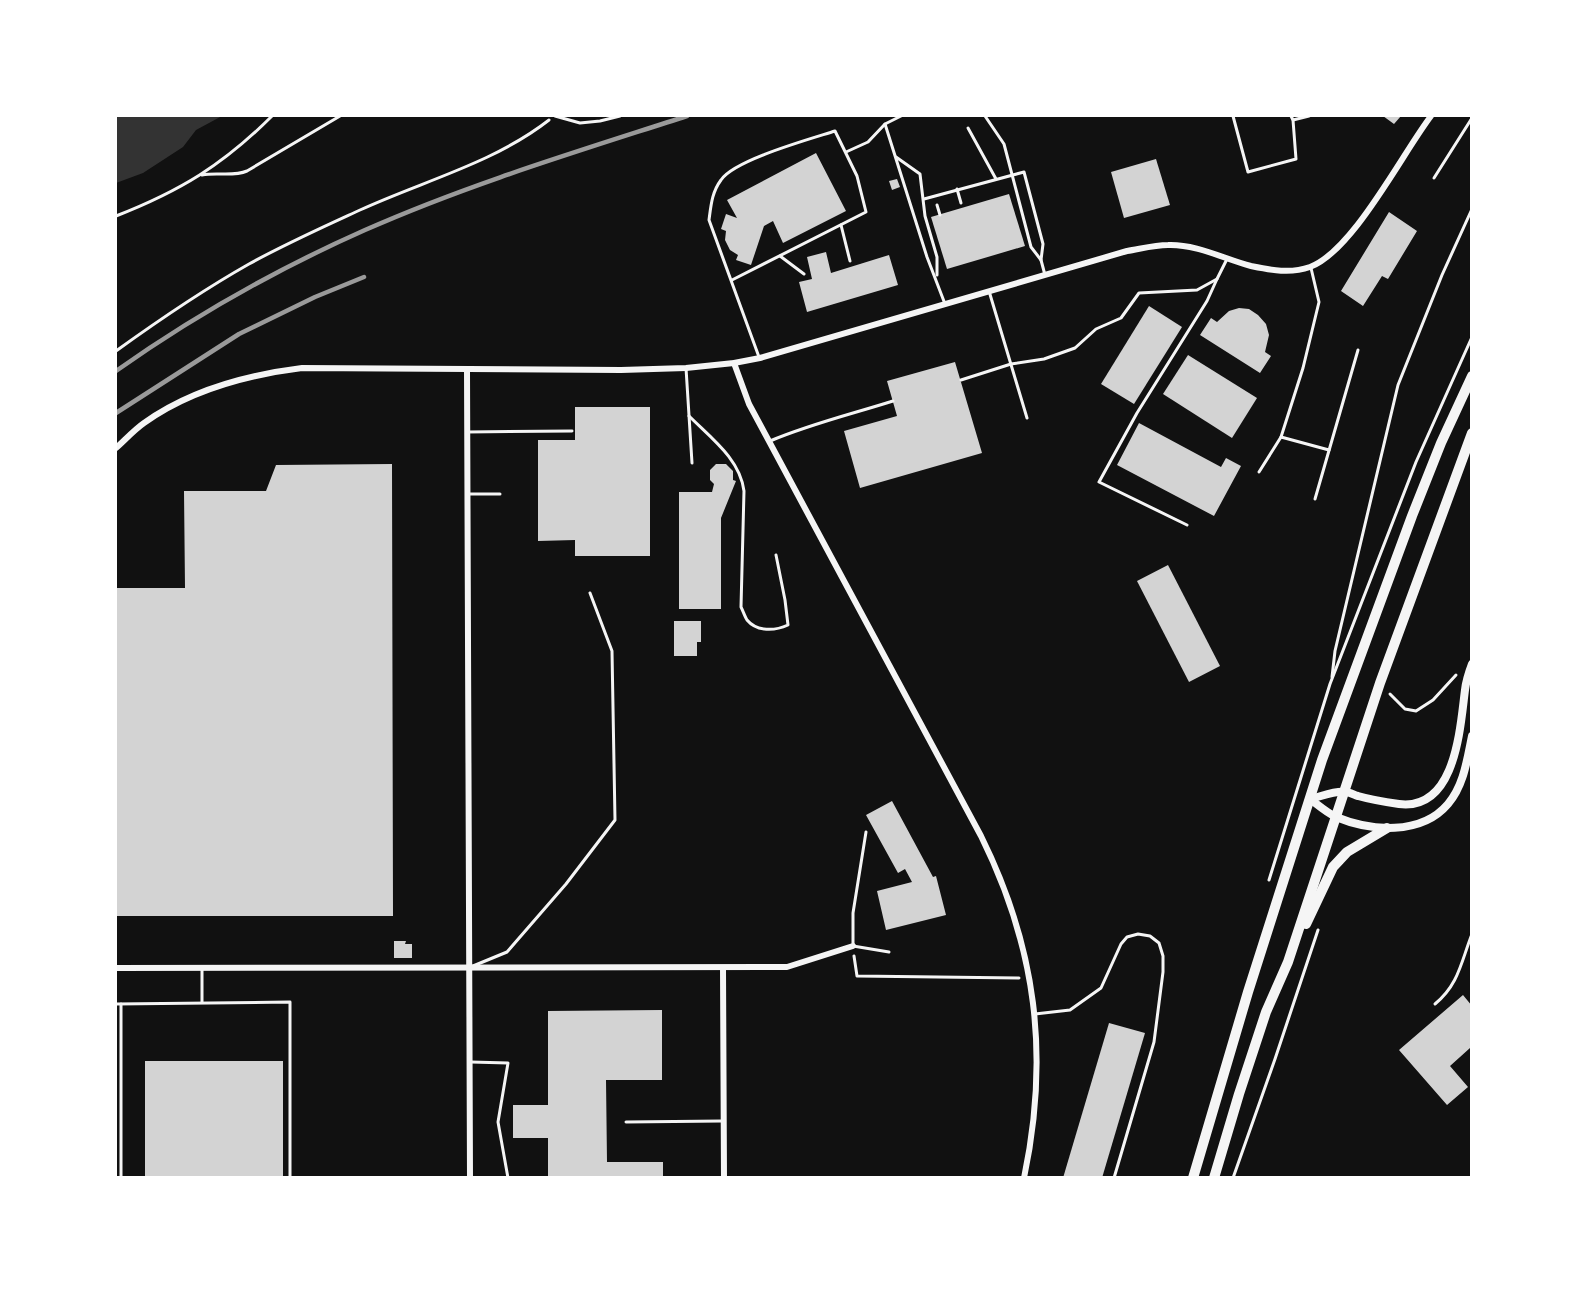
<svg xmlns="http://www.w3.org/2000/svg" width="1587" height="1293" viewBox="0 0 1587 1293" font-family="'Source Sans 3',sans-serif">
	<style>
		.water { fill: #333 }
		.building { fill: #d3d3d3 }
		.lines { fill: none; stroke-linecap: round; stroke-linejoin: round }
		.path { stroke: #f5f5f5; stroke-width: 3 }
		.service { stroke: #f5f5f5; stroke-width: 3 }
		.minor { stroke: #f5f5f5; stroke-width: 6 }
		.tertiary { stroke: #f5f5f5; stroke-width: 8 }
		.primary { stroke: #f5f5f5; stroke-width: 10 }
		.rail { stroke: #9a9a9a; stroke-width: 4.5 }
	</style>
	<rect width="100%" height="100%" fill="#111"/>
	<path class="water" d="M116 116H222L196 130 183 147 143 173 116 183Z"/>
	<g class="building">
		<path d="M1383 116H1401L1394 124Z"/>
		<path d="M816 153 846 211 783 243 773 221 764 226 751 265 736 260 738 255 730 250 725 240 726 231 721 229 726 214 737 218 727 200Z"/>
		<path d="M1156 159 1170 205 1124 218 1111 172Z"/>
		<path d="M897 179 900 187 892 190 889 181Z"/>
		<path d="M1009 194 1025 246 947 269 931 217Z"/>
		<path d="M1389 212 1417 231 1388 279 1382 276 1363 306 1341 291Z"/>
		<path d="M826 252 831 273 889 255 898 285 807 312 799 282 812 279 807 257Z"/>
		<path d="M1149 306 1182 327 1134 404 1101 384Z"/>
		<path d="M1239 308 1249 309 1258 315 1266 324 1269 335 1265 352 1271 356 1260 373 1200 335 1211 318 1217 322 1229 311Z"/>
		<path d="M1188 355 1257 398 1232 438 1163 394Z"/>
		<path d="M955 362 982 453 860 488 844 431 897 416 887 381Z"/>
		<path d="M575 407H650V556H575V540L538 541V440H575Z"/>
		<path d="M1139 423 1221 467 1226 458 1241 466 1214 516 1117 465Z"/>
		<path d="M392 464 393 916H116V588H185L184 491H266L276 465Z"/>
		<path d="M716 464H726L733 471V480L736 481 721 518V609H679V492H712L714 484 710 480V470Z"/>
		<path d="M1168 565 1220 666 1189 682 1137 581Z"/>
		<path d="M674 621H701V642H697V656H674Z"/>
		<path d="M892 801 933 877 936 876 946 915 886 930 877 891 912 882 905 869 898 873 866 815Z"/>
		<path d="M394 941H406L405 944H412V958H394Z"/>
		<path d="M1463 995 1472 1006V1050L1470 1048 1450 1066 1468 1087 1447 1105 1399 1050Z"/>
		<path d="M662 1010V1080H606L607 1162H663V1178H548V1138H513V1105H548V1011Z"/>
		<path d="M1109 1023 1145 1033 1102 1178H1063Z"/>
		<rect x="145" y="1061" width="138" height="117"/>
	</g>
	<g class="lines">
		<g class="path">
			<path d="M202 175C218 172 233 177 247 171L340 116"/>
			<path d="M937 205 940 215"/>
			<path d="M116 216C180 191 223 165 272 116"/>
			<path d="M116 351C159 320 203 290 249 264 285 244 323 227 360 210 423 181 494 163 549 120"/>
			<path d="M1332 677 1335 651 1398 385 1442 275 1472 209"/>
			<path d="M1390 694 1405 709 1416 711 1433 700 1456 675"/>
			<path d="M1269 880 1330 684 1416 462 1472 337"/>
			<path d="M854 956 857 976 1019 978"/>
			<path d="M1233 1178 1275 1059 1318 930"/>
		</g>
		<g class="service">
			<path d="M555 116 580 123 600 121 620 116"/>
			<path d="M901 116 885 124 927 257 945 304"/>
			<path d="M985 116 1004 144 1031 247 1041 260 1045 275"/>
			<path d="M1233 116 1248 172 1296 159 1293 120 1291 116"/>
			<path d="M1293 120 1309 116"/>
			<path d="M968 128 996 179"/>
			<path d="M846 152 868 142 885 124"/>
			<path d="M896 157 920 174 925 216 937 257V275"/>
			<path d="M1434 178 1472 118"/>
			<path d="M957 189 961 203"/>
			<path d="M924 199 1024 172 1043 244 1041 260"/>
			<path d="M841 225 850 261"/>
			<path d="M780 256 804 274"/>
			<path d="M732 280 866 212 857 176 835 131C810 139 734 160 721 180 712 192 711 205 709 220L759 357"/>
			<path d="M989 291 1027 418"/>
			<path d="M686 368 692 463"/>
			<path d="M961 380 1011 364 1044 359 1075 348 1096 329 1121 318 1139 293 1197 290 1217 279 1227 259"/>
			<path d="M689 416C711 438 740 459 744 491L741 607C743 611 745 617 747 620 757 632 775 631 788 625L785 600 776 555"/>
			<path d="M467 432 572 431"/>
			<path d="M1281 437 1329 450"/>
			<path d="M770 441C810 424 852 414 893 401"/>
			<path d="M1259 472 1281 437 1303 368 1319 302 1311 268"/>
			<path d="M469 494H500"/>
			<path d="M1315 499 1358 350"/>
			<path d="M1187 525 1099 482 1137 413 1207 301 1217 279"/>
			<path d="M866 832 853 913V946L889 952"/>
			<path d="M473 966 507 952 566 884 615 820 612 651 590 593"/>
			<path d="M202 1002V970"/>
			<path d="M116 1004 290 1002V1178"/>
			<path d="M121 1004V1178"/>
			<path d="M1435 1004C1459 984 1461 962 1472 934"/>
			<path d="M1035 1014 1070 1010 1101 988 1121 944 1127 937 1138 934 1150 936 1159 943 1163 956V972L1154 1042 1114 1178"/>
			<path d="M471 1062 508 1063 498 1122 508 1178"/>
			<path d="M626 1122 722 1121"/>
		</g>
		<g class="minor">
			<path d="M734 363 749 404 981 836C1036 947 1050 1055 1024 1178"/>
			<path d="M467 369 470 1178"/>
			<path d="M116 448C125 440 134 430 144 423 190 390 246 375 302 368L621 370 686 368 734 363 760 358 1127 251C1140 249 1154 245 1168 245 1197 244 1224 259 1251 266 1271 270 1290 274 1310 267 1353 251 1402 154 1431 116"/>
			<path d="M116 968 787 967 853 946"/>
			<path d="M723 968 724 1178"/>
		</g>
		<g class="tertiary">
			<path d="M1310 799C1320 797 1336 790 1345 792 1350 792 1354 795 1358 796 1372 800 1385 802 1399 804 1456 811 1460 728 1465 690 1466 681 1469 672 1472 664"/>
			<path d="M1310 799C1318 805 1327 813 1336 817 1370 831 1421 836 1448 804 1464 785 1467 760 1472 736"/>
		</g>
		<g class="primary">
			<path d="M1306 924 1333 867 1347 852 1387 828"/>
			<path d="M1193 1178 1248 992 1322 760 1412 516 1441 443 1472 376"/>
			<path d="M1214 1178 1239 1094 1266 1012 1288 962 1380 683 1472 433"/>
		</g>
		<g class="rail">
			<path d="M116 371C194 316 277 269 365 230 469 184 579 151 687 116"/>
			<path d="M116 413 239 334 315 297 364 277"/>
		</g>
	</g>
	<rect width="1587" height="1293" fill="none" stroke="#ffffff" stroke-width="234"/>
</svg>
